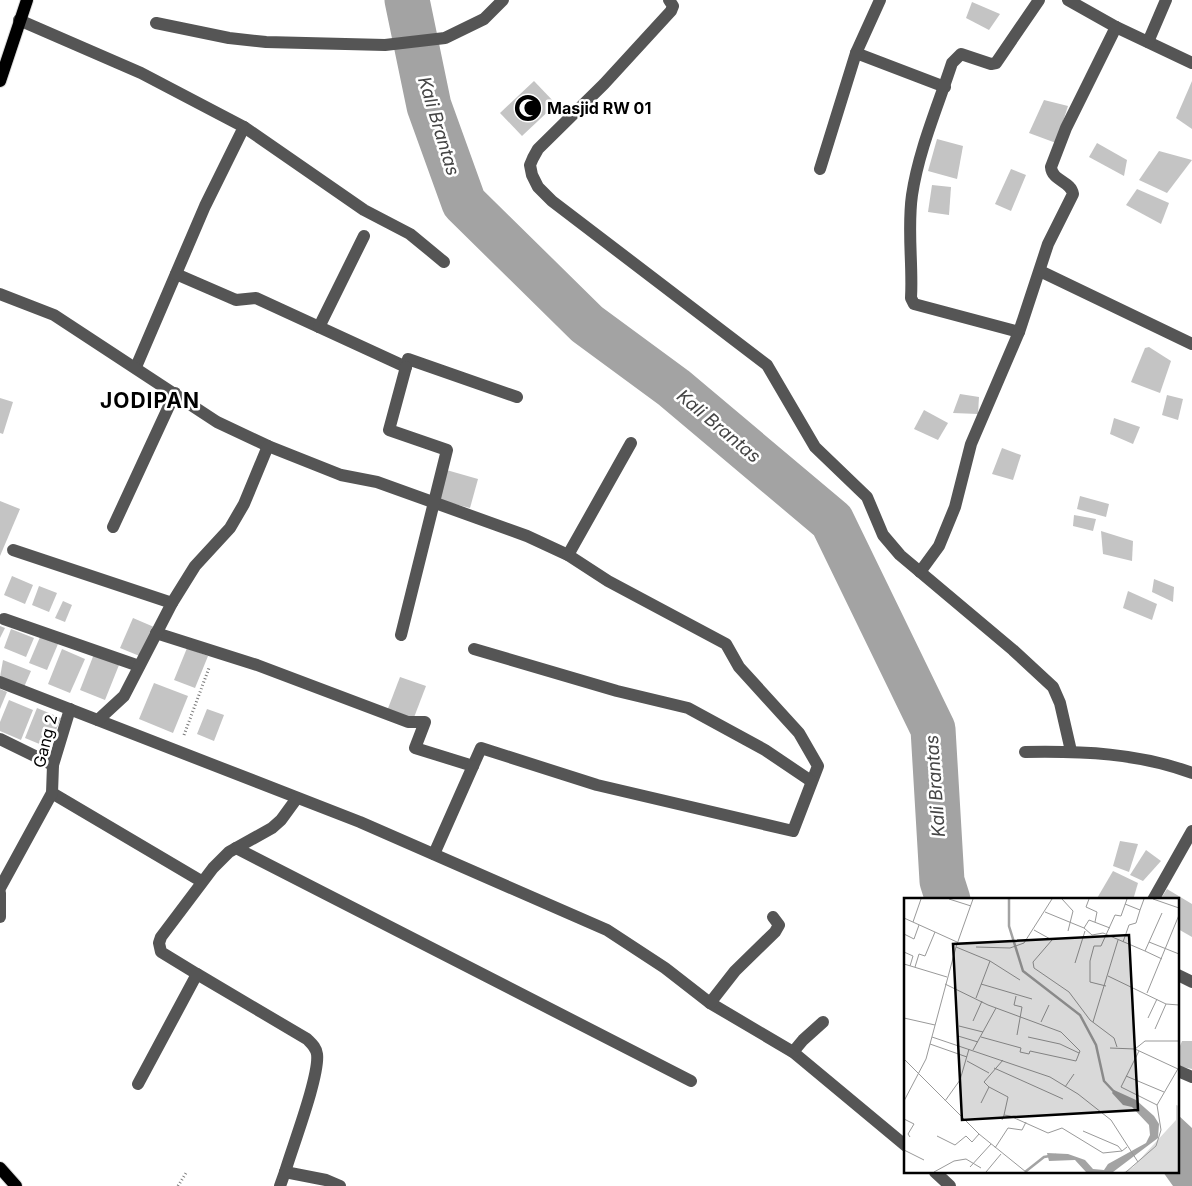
<svg xmlns="http://www.w3.org/2000/svg" width="1192" height="1186" viewBox="0 0 1192 1186" font-family="Inter,sans-serif">
	<style>
		.water { fill: #a3a3a3 }
		.lines { fill: none; stroke-linecap: round; stroke-linejoin: round }
		.river { stroke: #a3a3a3; stroke-width: 45 }
		.building { fill: #c4c4c4 }
		.major-casing { stroke: #dbdbdb; stroke-width: 14 }
		.path { stroke: #777; stroke-width: 3; stroke-dasharray: 1 2.5; stroke-linecap: butt }
		.minor { stroke: #555; stroke-width: 12 }
		.major { stroke: #000; stroke-width: 12 }
		.labels { text-anchor: middle; dominant-baseline: central; stroke-width: 5; stroke-linejoin: round; paint-order: stroke }
		.poi-label { font-size: 16px; font-weight: bold; fill: #000; stroke: #fff; text-anchor: start }
		.street-label { font-size: 16px; fill: #000; stroke: #fff }
		.water-label { font-size: 18px; font-style: italic; fill: #444; stroke: #fff }
		.district-label { font-size: 21px; font-weight: bold; letter-spacing: 1px; fill: #000; stroke: #fff }
		.inset-river { fill: none; stroke: #a3a3a3; stroke-width: 2.5 }
		.inset-road { fill: none; stroke: #999; stroke-width: 1 }
		.view { fill: #000; fill-opacity: 0.15; stroke: #000; stroke-width: 2.5 }
		.inset-edge { fill: none; stroke: #000; stroke-width: 2.5 }
	</style>
	<rect width="100%" height="100%" fill="#fff"/>
	<path class="water" d="M1178 1115 1192 1128V1186H1173L1163 1172H1178Z"/>
	<g class="lines">
		<path class="river" d="M407 0 429 106 464 203 587 324 674 388 832 521 933 729 942 881 948 900"/>
	</g>
	<g class="building">
		<path d="M972 2 1000 14 989 30 966 18Z"/>
		<path d="M534 81 556 104 522 136 500 113Z"/>
		<path d="M1192 81V129L1176 118Z"/>
		<path d="M1044 100 1068 106 1056 143 1029 133Z"/>
		<path d="M937 139 963 146 957 179 928 171Z"/>
		<path d="M1097 143 1127 160 1124 176 1089 157Z"/>
		<path d="M1159 151 1192 160 1167 193 1139 180Z"/>
		<path d="M1011 169 1026 175 1011 211 995 204Z"/>
		<path d="M932 185 951 187 949 215 928 212Z"/>
		<path d="M1137 189 1169 203 1161 224 1126 205Z"/>
		<path d="M1149 347 1171 361 1160 393 1131 382 1145 348Z"/>
		<path d="M960 394 979 397 978 414 953 413Z"/>
		<path d="M1167 395 1183 399 1178 420 1162 415Z"/>
		<path d="M0 398 13 402 3 434 0 433Z"/>
		<path d="M924 410 948 423 938 440 914 429Z"/>
		<path d="M1114 418 1140 427 1133 444 1110 434Z"/>
		<path d="M1002 448 1021 455 1013 480 992 474Z"/>
		<path d="M443 469 478 479 470 508 435 499Z"/>
		<path d="M1080 496 1109 504 1106 517 1077 509Z"/>
		<path d="M0 501 20 509 0 556Z"/>
		<path d="M1074 515 1096 519 1093 531 1073 526Z"/>
		<path d="M1101 531 1133 541 1132 561 1103 554Z"/>
		<path d="M12 576 33 585 25 604 4 595Z"/>
		<path d="M1154 579 1174 587 1173 602 1152 592Z"/>
		<path d="M39 586 57 593 49 612 32 605Z"/>
		<path d="M1128 591 1157 604 1152 620 1123 608Z"/>
		<path d="M63 601 72 605 65 622 55 618Z"/>
		<path d="M133 618 154 627 142 657 120 648Z"/>
		<path d="M0 626 5 628 0 638Z"/>
		<path d="M11 629 34 638 26 657 4 648Z"/>
		<path d="M40 637 58 644 47 670 29 663Z"/>
		<path d="M187 648 208 656 195 688 174 680Z"/>
		<path d="M62 649 85 659 70 693 48 684Z"/>
		<path d="M94 654 119 665 105 700 80 690Z"/>
		<path d="M3 660 31 671 24 687 0 677Z"/>
		<path d="M400 677 426 686 413 720 387 711Z"/>
		<path d="M154 683 188 696 173 733 139 719Z"/>
		<path d="M0 689 7 692 0 709Z"/>
		<path d="M9 700 33 710 21 740 0 731V722Z"/>
		<path d="M37 708 61 718 49 748 25 738Z"/>
		<path d="M207 709 224 715 214 741 197 734Z"/>
		<path d="M1120 841 1138 844 1129 872 1113 866Z"/>
		<path d="M1146 850 1161 861 1143 881 1130 875Z"/>
		<path d="M1113 871 1138 883 1133 900H1096Z"/>
		<path d="M1167 889 1192 904V937L1178 929V900H1160Z"/>
		<path d="M1182 1041H1192V1069L1178 1066V1051Z"/>
	</g>
	<g class="lines">
		<defs>
			<g id="major">
				<path d="M0 81 27 0"/>
				<path d="M0 1168 16 1186"/>
			</g>
		</defs>
		<use href="#major" class="major-casing"/>
		<g class="path">
			<path d="M184 735 209 668"/>
			<path d="M178 1186 186 1173"/>
		</g>
		<g class="minor">
			<path d="M669 0 673 6 671 11 604 84 538 149 533 158 530 165 532 175 538 187 552 201 767 365 815 447 867 497 883 535 900 555 1013 650 1053 687 1060 703 1071 751"/>
			<path d="M1068 0 1116 27 1192 63"/>
			<path d="M19 20 141 73 244 127 205 206 136 367"/>
			<path d="M156 23 229 38 266 42 385 45 445 38 484 19 503 0"/>
			<path d="M1148 42 1166 0"/>
			<path d="M856 53 945 87"/>
			<path d="M244 127 364 210 410 234 444 262"/>
			<path d="M820 169 856 53 880 0"/>
			<path d="M1040 271 1192 344"/>
			<path d="M176 274 236 300 256 298 406 367 408 359 517 397"/>
			<path d="M0 294 54 315 217 422 268 446 341 475 377 482 527 536 568 555 608 581 726 644 739 667 799 733 818 766 793 831 597 785 481 748 473 766 415 748 425 722H408L257 665 156 633"/>
			<path d="M319 327 364 236"/>
			<path d="M1019 332 914 304 911 298C913 264 907 230 912 195 919 149 938 106 952 63L961 54 991 64 996 63 1039 0"/>
			<path d="M113 527 175 393"/>
			<path d="M13 550 172 603"/>
			<path d="M568 555 631 443"/>
			<path d="M920 572 939 546 955 507 971 444 1019 332 1048 244 1073 194C1071 181 1052 181 1051 167L1066 128 1116 27"/>
			<path d="M4 619 139 666"/>
			<path d="M401 635 447 450 389 430 406 367"/>
			<path d="M474 649 617 691 688 708 765 750 811 781"/>
			<path d="M0 682 360 822 607 930 665 968 710 1003 793 1052 906 1146"/>
			<path d="M98 720 124 696 172 603 195 566 230 528 244 504 268 446"/>
			<path d="M0 739 53 765"/>
			<path d="M1025 752C1082 751 1139 753 1192 773"/>
			<path d="M52 793 201 881"/>
			<path d="M236 848 691 1081"/>
			<path d="M434 854 473 766"/>
			<path d="M0 888 52 793 53 765 70 709"/>
			<path d="M0 893V917"/>
			<path d="M1153 900 1192 831"/>
			<path d="M197 974 307 1039C312 1044 316 1047 317 1054 320 1075 292 1148 285 1172"/>
			<path d="M1178 975 1192 982"/>
			<path d="M710 1003 735 971 775 932 779 925 773 917"/>
			<path d="M793 1052 803 1040 823 1022"/>
			<path d="M1178 1071 1192 1077"/>
			<path d="M138 1084 197 974 161 952 159 943 161 937 213 868 229 852 272 828 281 820 297 798"/>
			<path d="M935 1172 950 1186"/>
			<path d="M280 1186 285 1172 326 1180 340 1186"/>
		</g>
		<use href="#major" class="major"/>
	</g>
	<defs>
		<symbol id="mosque-disc" viewBox="-11 -11 22 22"><circle r="9.5" fill="#000" stroke="#fff"/><path d="M3.5-4.9A6 6 0 1 0 3.5 4.9A5 5 0 1 1 3.5-4.9Z" fill="#fff"/></symbol>
	</defs>
	<g fill-rule="evenodd">
		<use href="#mosque-disc" x="512" y="92" width="32" height="32"/>
	</g>
	<g class="labels">
		<g class="poi-label">
			<text x="547" y="108">Masjid RW 01</text>
		</g>
		<g class="street-label">
			<text transform="translate(45 741) rotate(-76)">Gang 2</text>
		</g>
		<g class="water-label">
			<text transform="translate(439 126) rotate(73)">Kali Brantas</text>
			<text transform="translate(719 426) rotate(40)">Kali Brantas</text>
			<text transform="translate(935 786) rotate(-94)">Kali Brantas</text>
		</g>
		<g class="district-label">
			<text x="150" y="400">JODIPAN</text>
		</g>
	</g>
	<g transform="translate(904 898)">
		<rect width="275" height="275" fill="#fff"/>
		<path d="M272 207 275 208V274H220L229 269 272 222Z" fill="#dcdcdc"/>
		<path d="M210 192 232 202 250 218 255 226 254 240 209 274H182L171 262 145 263 143 255 164 256 181 262 189 271 200 272 204 266 242 245 246 237 245 227 228 209 219 207 208 195Z" fill="#a3a3a3"/>
		<path class="inset-river" d="M105 1V28L119 73 176 117 192 147 200 183 215 199M121 274 140 259 152 257"/>
		<path class="inset-road" d="M45 1 67 8M158 1 169 13 164 33M185 1 182 9 193 14 191 24M249 1 275 10M221 6 236 12 240 1M141 14 180 30M0 20 53 44M9 24 17 1M206 30 185 22 180 30 188 37 199 35 241 53 258 15M130 32 148 42 129 64 130 70 165 94 186 122 210 140 213 149M0 36 10 41 15 27M219 44 225 27 232 25 236 12M245 44 275 56M52 49 86 63 72 100M72 49 106 50 120 45 148 1M241 53 258 61M0 54 9 58 6 68M86 63 116 82M171 65 181 33M0 66 43 79M11 69 15 56 21 58 31 34M204 78 262 106 275 107M41 86 84 107 157 134 176 153 172 163 126 153 125 156 116 154 117 150 77 139M77 86 128 101M202 88 186 84V63L190 48H197L211 17 217 18 223 1M243 95 275 17M112 98 110 107 118 109 113 137M0 120 31 127M244 120 253 101M69 123 78 103M137 124 145 107M189 124 214 42M55 128 79 134M251 131 262 106M54 138 74 144M28 139 146 179 174 196 207 222 234 264M124 139 156 146 175 155M26 146 63 159M206 150 231 151 274 171M231 151 241 143H275M69 152 92 110M235 153 217 189 253 207M0 161 75 236 122 274M63 163 85 175M90 170 159 201M222 178 260 194M85 189 104 199 100 217M161 189 170 176M0 203 22 161 52 49 69 1M41 203 56 182 65 151M77 205 85 189 80 184 99 162M0 221 10 226 4 236 6 239M98 222 100 217 106 218 144 235 158 230 199 255 218 253 223 249M179 233 214 248 218 253M33 238 51 247 62 238 68 244 75 236M91 250 104 230 118 232 122 224M0 252 20 262M66 269 87 246M30 274 50 263 62 261 77 270M82 274 97 256M222 274 252 248 257 232 253 207 275 169"/>
		<path class="view" d="M225 37 234 212 58 222 49 46Z"/>
		<rect width="275" height="275" class="inset-edge"/>
	</g>
</svg>
